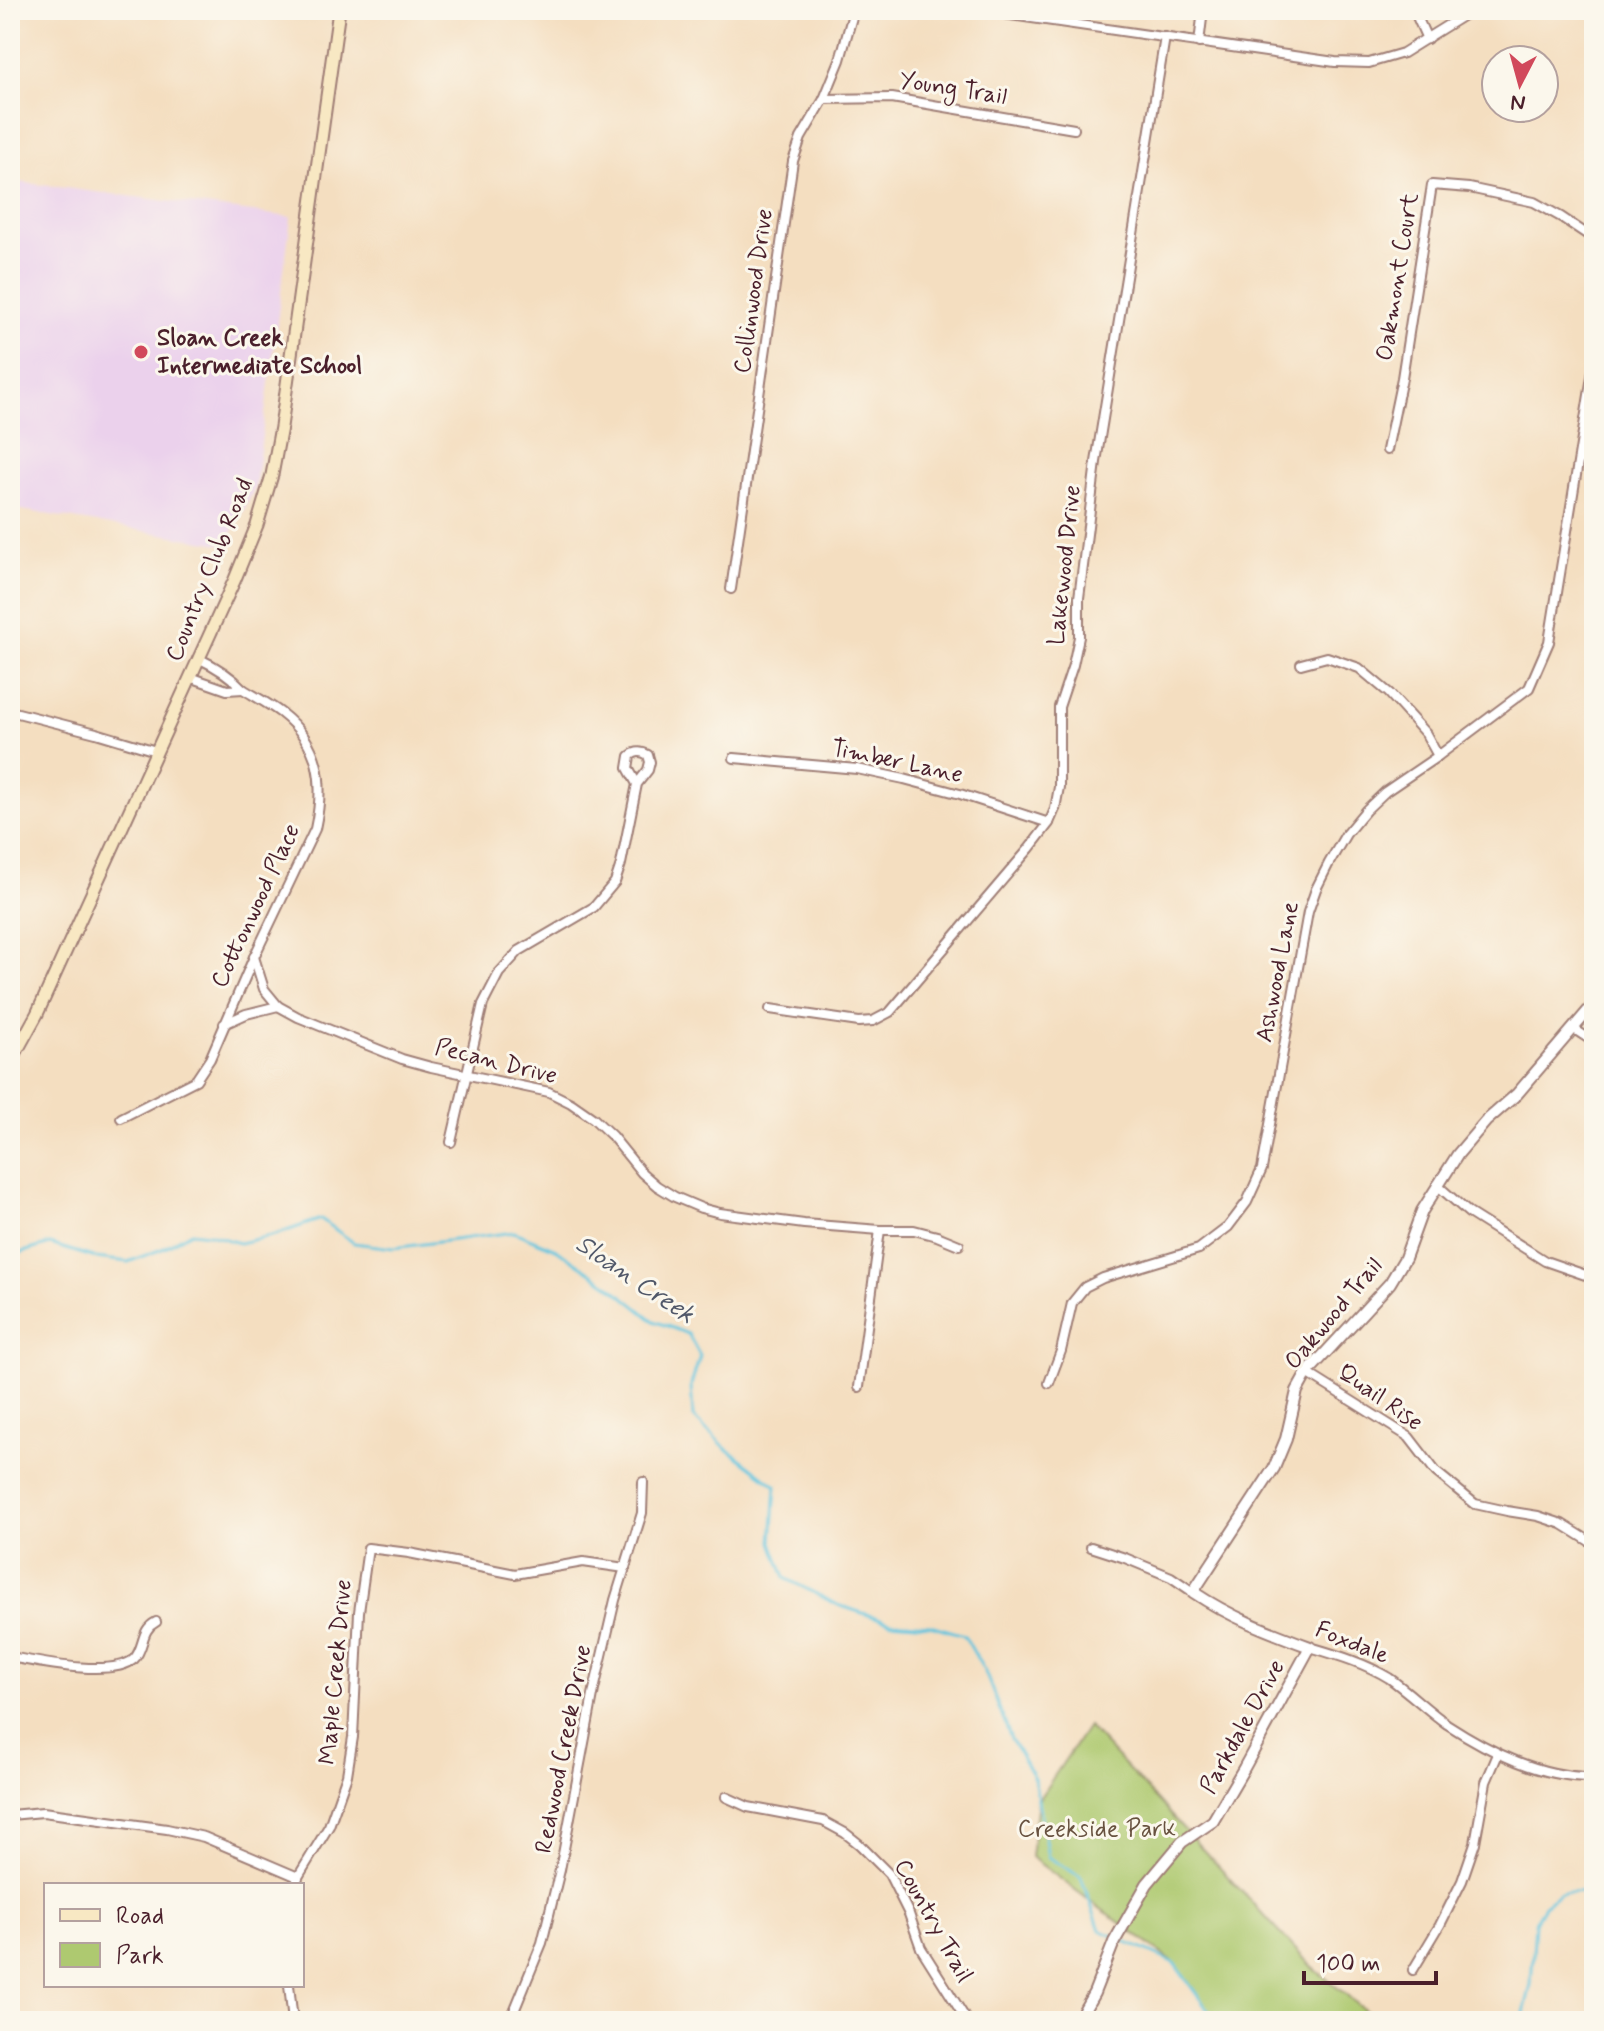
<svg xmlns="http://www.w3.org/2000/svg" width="1604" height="2031" viewBox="0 0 1604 2031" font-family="Mynerve,sans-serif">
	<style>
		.built { fill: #ebd1ec }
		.green { fill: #aec970; stroke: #7c744e; stroke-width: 2 }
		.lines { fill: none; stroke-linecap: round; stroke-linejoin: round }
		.stream { stroke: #5fc3dd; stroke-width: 3 }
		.minor-casing { stroke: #9f7e76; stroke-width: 12 }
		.tertiary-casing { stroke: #9f7e76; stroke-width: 14 }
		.secondary-casing { stroke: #9f7e76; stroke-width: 15 }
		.minor { stroke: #fff; stroke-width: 8 }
		.tertiary { stroke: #fff; stroke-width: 10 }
		.secondary { stroke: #f8e8c3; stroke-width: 11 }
		.poi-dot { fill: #d1495b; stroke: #fbf7ec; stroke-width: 3 }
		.labels { text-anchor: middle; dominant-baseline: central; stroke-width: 6; stroke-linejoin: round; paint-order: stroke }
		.street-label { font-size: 24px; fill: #4a1f2b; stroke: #fbf7ec }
		.poi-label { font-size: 24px; font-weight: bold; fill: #4a1f2b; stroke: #fbf7ec; text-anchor: start }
		.park-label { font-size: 24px; fill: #685240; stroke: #fbf7ec }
		.water-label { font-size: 26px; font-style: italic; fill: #515869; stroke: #fbf7ec }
	</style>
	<rect width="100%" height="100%" fill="#fbf7ec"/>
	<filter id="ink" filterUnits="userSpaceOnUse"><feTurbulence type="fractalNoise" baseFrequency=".0125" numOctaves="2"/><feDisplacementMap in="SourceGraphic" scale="16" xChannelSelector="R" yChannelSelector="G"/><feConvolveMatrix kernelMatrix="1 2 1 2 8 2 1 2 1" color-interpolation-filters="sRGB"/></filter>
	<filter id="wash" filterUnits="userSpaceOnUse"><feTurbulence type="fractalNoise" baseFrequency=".006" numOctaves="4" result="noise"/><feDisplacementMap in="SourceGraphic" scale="32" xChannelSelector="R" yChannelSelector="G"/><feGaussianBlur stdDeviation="1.8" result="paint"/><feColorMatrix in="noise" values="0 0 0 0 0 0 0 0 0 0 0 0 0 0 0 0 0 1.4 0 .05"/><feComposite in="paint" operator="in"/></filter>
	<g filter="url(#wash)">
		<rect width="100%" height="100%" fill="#f4dec0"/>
		<path class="built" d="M10 181 291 217 255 488 226 545 10 508Z"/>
		<path class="green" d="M1088 1726 1311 1966 1378 2021H1216L1174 1963 1031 1857 1038 1800Z"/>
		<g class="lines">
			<g class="stream">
				<path d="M10 1256 50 1244 96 1258 128 1262 162 1249 191 1232 209 1234 239 1243 275 1235 321 1219 354 1243 393 1248 514 1232 556 1249 609 1285 654 1321 688 1334 700 1356 691 1385 693 1417 726 1448 776 1486 772 1542 785 1578 838 1605 890 1622 930 1625 964 1635 985 1672 1011 1739 1034 1778 1048 1857 1081 1877 1100 1930 1174 1963 1216 2021"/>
				<path d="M1522 2021 1531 1985 1535 1923 1544 1905 1560 1893 1594 1890"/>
			</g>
		</g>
	</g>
	<g filter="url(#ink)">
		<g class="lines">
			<defs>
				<g id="minor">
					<path d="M976 10 1335 62 1369 63 1403 53 1472 10"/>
					<path d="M1414 10 1427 39"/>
					<path d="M1199 43 1203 10"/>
					<path d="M824 99 892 98 1074 129"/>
					<path d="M1387 450 1402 378 1432 185 1469 188 1534 202 1561 217 1594 239"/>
					<path d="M731 589 793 161 801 138 824 99 840 60 854 10"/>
					<path d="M1301 664 1327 657 1359 668 1389 693 1426 734 1438 756"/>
					<path d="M190 677 227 690 243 689C230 675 215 666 198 658"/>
					<path d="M10 711 96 733 156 751"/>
					<path d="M734 758 857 769 904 779 960 794 1049 823"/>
					<path d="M254 957 264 989 278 1006 298 1017 402 1059 431 1067 549 1092 571 1103 594 1119 612 1136 642 1173 657 1186 675 1197 701 1208 720 1213 804 1224 880 1230H914L937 1236 959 1245"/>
					<path d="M770 1009 859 1022 873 1021 890 1012 1029 849 1049 823 1055 809 1059 787V707L1073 665 1079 637V598L1096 462 1165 37"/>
					<path d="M224 1024 246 1014 278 1006"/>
					<path d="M1574 1029 1594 1042"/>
					<path d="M121 1118 196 1080 210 1059 254 957 315 829C325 783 321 744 281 713 269 704 256 697 243 689"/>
					<path d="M451 1142 483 1004 499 973 519 951 594 907 615 882 621 864 637 784 648 770 650 762 648 755C641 751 636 751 630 756L628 768 637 784"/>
					<path d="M1437 1185 1469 1213 1545 1261 1594 1278"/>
					<path d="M1307 1373 1409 1437 1436 1472 1475 1504 1507 1511 1538 1516 1562 1524 1594 1544"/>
					<path d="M1049 1383 1061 1351 1072 1303 1085 1287 1103 1278 1199 1249 1228 1227 1247 1202 1262 1169 1308 912 1316 889 1329 863 1346 834 1366 810 1385 792 1438 756 1529 688 1549 642 1594 364"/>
					<path d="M859 1387 880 1230"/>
					<path d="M1091 1547 1125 1558 1171 1577 1193 1592"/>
					<path d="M1310 1647C1337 1655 1365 1663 1389 1678 1409 1692 1427 1710 1447 1724 1490 1752 1541 1778 1594 1777"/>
					<path d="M10 1657C38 1662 112 1678 134 1659 145 1648 140 1630 156 1622"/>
					<path d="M726 1797 748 1807 823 1821 845 1833 859 1844 889 1874 909 1914 921 1948 967 2021"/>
					<path d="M10 1815 43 1812 167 1829 204 1837 298 1877"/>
					<path d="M296 1885 298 1877 329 1826 347 1775 353 1737 359 1612 368 1548 409 1553 515 1574 583 1562 625 1568"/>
					<path d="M1413 1970 1440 1925 1462 1881 1475 1843 1486 1782 1498 1754"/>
					<path d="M289 1985 293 2021"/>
					<path d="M510 2021 542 1943 560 1870 594 1690 615 1600 642 1513 643 1482"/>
				</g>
				<path id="tertiary" d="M1078 2021 1094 1993 1114 1942 1147 1884 1182 1842 1213 1821 1244 1768 1310 1647C1267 1631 1232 1618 1193 1592L1274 1468 1286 1439 1297 1391 1307 1373 1390 1283 1405 1258 1422 1211 1458 1154 1486 1121 1517 1094 1594 1004"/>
				<path id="secondary" d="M10 1063 37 1014 235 579 257 525 272 475 281 427 339 10"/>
			</defs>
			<use href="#minor" class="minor-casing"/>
			<use href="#tertiary" class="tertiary-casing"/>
			<use href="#secondary" class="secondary-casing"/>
			<use href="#minor" class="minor"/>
			<use href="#tertiary" class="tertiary"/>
			<use href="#secondary" class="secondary"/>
		</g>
	</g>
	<circle class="poi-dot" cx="141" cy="352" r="8"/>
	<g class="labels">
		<g class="street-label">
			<text transform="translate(953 89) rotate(9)">Young Trail</text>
			<text transform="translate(1398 277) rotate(-81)">Oakmont Court</text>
			<text transform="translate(754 291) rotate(-82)">Collinwood Drive</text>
			<text transform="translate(1065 565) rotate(-84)">Lakewood Drive</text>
			<text transform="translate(210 570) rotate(-68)">Country Club Road</text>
			<text transform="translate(897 762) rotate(12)">Timber Lane</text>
			<text transform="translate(256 906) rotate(-65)">Cottonwood Place</text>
			<text transform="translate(1278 972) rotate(-79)">Ashwood Lane</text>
			<text transform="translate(496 1062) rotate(14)">Pecan Drive</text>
			<text transform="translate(1334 1314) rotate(-50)">Oakwood Trail</text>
			<text transform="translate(1380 1398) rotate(35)">Quail Rise</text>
			<text transform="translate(1352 1643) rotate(22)">Foxdale</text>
			<text transform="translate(336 1672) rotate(-85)">Maple Creek Drive</text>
			<text transform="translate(1243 1727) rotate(-61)">Parkdale Drive</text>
			<text transform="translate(564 1749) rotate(-79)">Redwood Creek Drive</text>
			<text transform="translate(933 1921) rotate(61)">Country Trail</text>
		</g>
		<g class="poi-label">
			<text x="157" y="338">Sloan Creek<tspan x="157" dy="28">Intermediate School</tspan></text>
		</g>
		<g class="park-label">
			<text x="1097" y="1829">Creekside Park</text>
		</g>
		<g class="water-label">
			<text transform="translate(635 1280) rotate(34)">Sloan Creek</text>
		</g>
	</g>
	<rect width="1604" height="2031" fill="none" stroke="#fbf7ec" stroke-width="40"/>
	<rect x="44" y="1883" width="260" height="104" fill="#fbf7ec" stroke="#b4a19f" stroke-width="2"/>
	<rect x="60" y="1909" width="40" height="12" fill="#f8e8c3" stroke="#b4a19f" stroke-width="2"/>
	<text x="116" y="1923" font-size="24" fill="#4a1f2b">Road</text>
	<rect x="60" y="1943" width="40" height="24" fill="#aec970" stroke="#b4a19f" stroke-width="2"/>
	<text x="116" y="1963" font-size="24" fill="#4a1f2b">Park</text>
	<g transform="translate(1520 84) rotate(186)"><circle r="38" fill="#fbf7ec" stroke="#b4a19f" stroke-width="2"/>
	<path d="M0-6L14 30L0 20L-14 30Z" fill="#d1495b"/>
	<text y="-12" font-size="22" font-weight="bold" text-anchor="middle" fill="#4a1f2b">N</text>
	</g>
	<path d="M1304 1971v12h132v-12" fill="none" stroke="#4a1f2b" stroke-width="4"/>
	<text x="1316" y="1971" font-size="24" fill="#4a1f2b" stroke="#fbf7ec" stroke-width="6" paint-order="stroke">100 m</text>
</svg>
